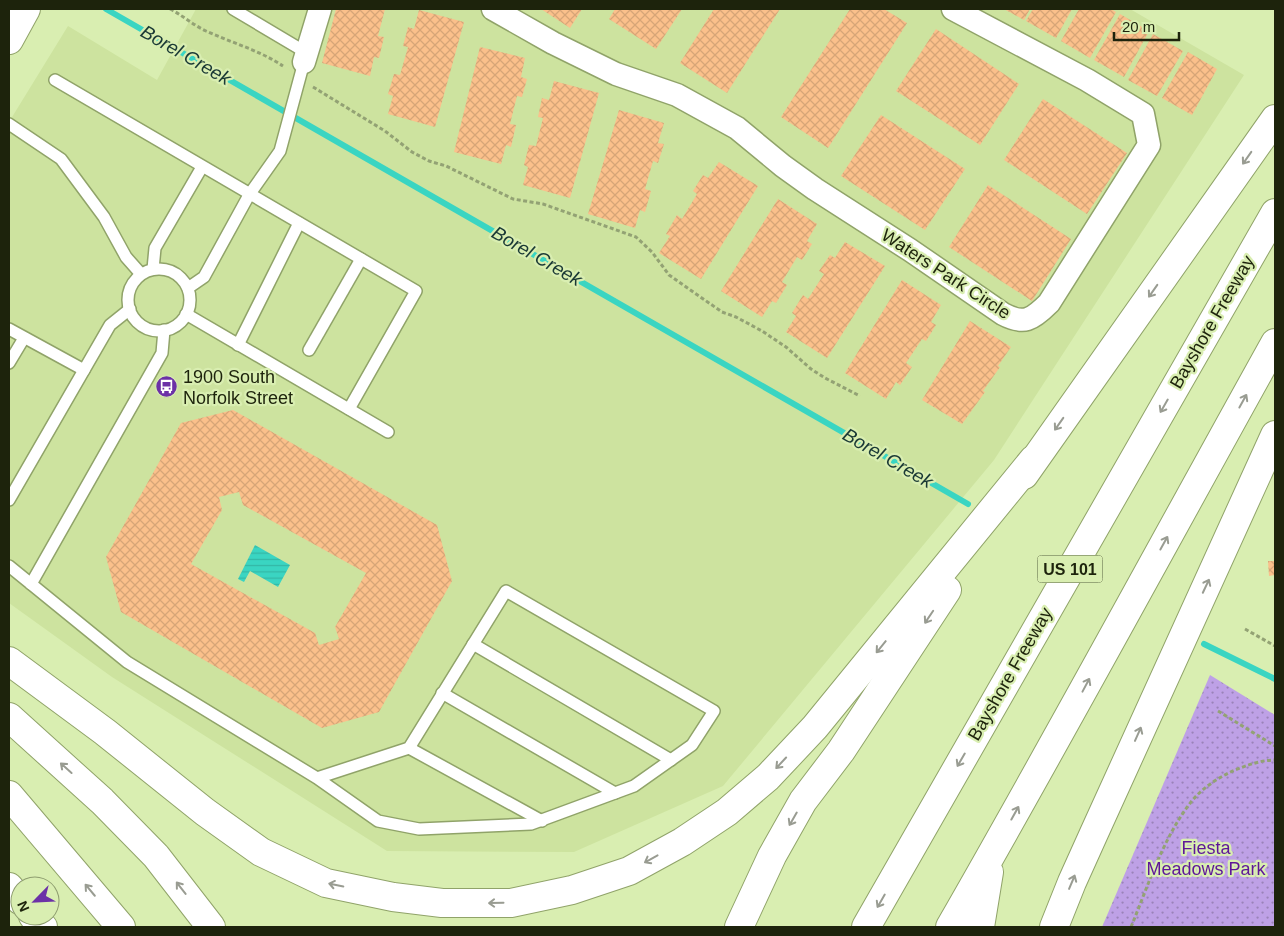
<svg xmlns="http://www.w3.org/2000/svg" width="1284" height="936" viewBox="0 0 1284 936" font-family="Arial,sans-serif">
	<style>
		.built { fill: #cde39f }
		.park { fill: url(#park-dots) }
		.water { fill: url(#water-rules) }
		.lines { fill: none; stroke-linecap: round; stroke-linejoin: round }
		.stream { stroke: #3ad5c2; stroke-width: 6 }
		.building { fill: url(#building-cross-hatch); fill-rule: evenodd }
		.service-casing { stroke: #90a369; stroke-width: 14 }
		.minor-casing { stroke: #90a369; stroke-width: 25 }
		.secondary-casing { stroke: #90a369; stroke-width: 30 }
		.motorway-casing { stroke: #90a369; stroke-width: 30 }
		.path { stroke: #93a274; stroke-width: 3; stroke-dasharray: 4 2.5; stroke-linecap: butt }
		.service { stroke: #fff; stroke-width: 11 }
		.minor { stroke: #fff; stroke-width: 22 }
		.secondary { stroke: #fff; stroke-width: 28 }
		.motorway { stroke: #fff; stroke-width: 28 }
		.oneway { stroke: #999c92 }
		.labels { text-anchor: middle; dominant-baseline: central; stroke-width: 4.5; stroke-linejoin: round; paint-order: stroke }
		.shield { fill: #d9eeb1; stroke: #55603e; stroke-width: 1 }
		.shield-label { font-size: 16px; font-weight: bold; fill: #1d230c }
		.street-label { font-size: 18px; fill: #1d230c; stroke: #d9eeb1 }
		.poi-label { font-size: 18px; fill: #1d230c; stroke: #d9eeb1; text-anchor: start }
		.park-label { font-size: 18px; fill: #5e1698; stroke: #d9eeb1 }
		.water-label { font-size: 19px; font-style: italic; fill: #1a3935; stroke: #d9eeb1 }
	</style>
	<defs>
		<pattern id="park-dots" width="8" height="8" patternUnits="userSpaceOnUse" patternTransform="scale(1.25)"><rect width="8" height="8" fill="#bea1e6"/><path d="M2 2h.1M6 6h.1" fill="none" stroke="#9a83b9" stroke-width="1.8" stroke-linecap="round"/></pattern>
		<pattern id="water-rules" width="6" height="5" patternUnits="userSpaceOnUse" patternTransform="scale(1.25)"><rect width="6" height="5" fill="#3ad5c2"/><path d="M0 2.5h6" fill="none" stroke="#33b7a6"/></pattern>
		<pattern id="building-cross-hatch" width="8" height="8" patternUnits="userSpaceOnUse" patternTransform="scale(1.25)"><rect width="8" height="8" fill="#fbc08b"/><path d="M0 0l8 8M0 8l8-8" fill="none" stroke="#d7a577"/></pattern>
	</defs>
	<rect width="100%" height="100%" fill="#d9eeb1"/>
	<path class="built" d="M196 9H1130L1244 75 994 460 723 786 574 852 387 851 112 677 9 603V122L68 26 157 80Z"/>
	<path class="park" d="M1210 675 1275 715V927H1102Z"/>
	<path class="water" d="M255 545 290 565 278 587 250 571 244 582 238 579Z"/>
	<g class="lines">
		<g class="stream">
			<path d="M106 9 968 504"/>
			<path d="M1204 644 1275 679"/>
		</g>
	</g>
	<g class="building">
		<path d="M336 9H385L378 36 384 37 379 58 374 57 370 76 322 63Z"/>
		<path d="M541 9H582L570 28Z"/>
		<path d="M615 9H682L656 49 609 19Z"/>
		<path d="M714 9H780L727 93 680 63Z"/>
		<path d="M850 9H884L907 23 828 148 781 117Z"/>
		<path d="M1004 9H1030L1024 20Z"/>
		<path d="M1033 9H1072L1056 38 1026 21Z"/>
		<path d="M1079 9H1111L1116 12 1090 58 1061 41Z"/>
		<path d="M419 10 464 22 435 127 388 114 393 96 388 94 394 74 400 75 408 47 403 46 408 27 414 29Z"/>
		<path d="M1120 14 1149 31 1124 77 1094 60Z"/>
		<path d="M936 29 1019 84 980 145 896 91Z"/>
		<path d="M1153 34 1183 51 1157 96 1128 80Z"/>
		<path d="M480 47 525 58 521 77 527 79 522 97 517 96 510 124 516 125 511 147 506 145 501 164 454 152Z"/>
		<path d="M1188 52 1217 69 1192 115 1162 98Z"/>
		<path d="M554 81 599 93 570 198 523 185 528 167 524 165 529 145 536 146 543 118 538 117 542 98 549 100Z"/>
		<path d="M1043 99 1127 153 1087 214 1004 160Z"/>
		<path d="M619 110 664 123 658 143 664 144 658 163 653 161 645 189 651 191 645 212 640 210 635 228 588 214Z"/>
		<path d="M881 115 965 169 925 230 841 176Z"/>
		<path d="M719 162 758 186 701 279 659 253 670 236 666 234 677 215 682 219 697 194 693 191 703 175 708 178Z"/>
		<path d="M988 185 1071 239 1032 301 949 247Z"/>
		<path d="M778 199 817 224 807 241 812 244 802 260 797 257 782 282 787 285 776 303 772 301 762 317 721 291Z"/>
		<path d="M845 242 885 266 827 358 786 332 796 316 792 313 803 295 808 299 824 274 819 271 830 255 835 258Z"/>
		<path d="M902 280 941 305 931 322 936 325 926 341 922 339 906 363 912 367 900 385 896 382 886 399 845 373Z"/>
		<path d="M970 321 1011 347 998 366 1000 367 983 391 985 392 962 424 922 400Z"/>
		<path d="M233 410 437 525 452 581 379 712 322 728 121 612 106 557 181 423ZM239 492 243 505 366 573 335 627 339 639 319 645 315 633 191 564 222 510 219 497Z"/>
		<path d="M1268 561H1275V575L1269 576Z"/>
	</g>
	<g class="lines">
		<defs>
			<g id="service">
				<path d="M233 9 307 53"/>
				<path d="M55 80 416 291 349 409"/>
				<path d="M9 124 61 159 104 217 126 257 141 274"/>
				<path d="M153 269 155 248 202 167"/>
				<circle cx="159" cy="300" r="31"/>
				<path d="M188 288 204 277 249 195 280 151 304 62"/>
				<path d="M186 314 388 432"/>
				<path d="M9 329 84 370"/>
				<path d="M238 345 299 223"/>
				<path d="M309 350 361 259"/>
				<path d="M9 363 24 338"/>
				<path d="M9 500 110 325 130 309"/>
				<path d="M9 566 127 662 317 778 378 821 419 829 531 824 634 786 692 745 714 711 506 591 409 748 317 778"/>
				<path d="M31 584 162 353 164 330"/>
				<path d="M473 644 671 760"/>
				<path d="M442 693 615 793"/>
				<path d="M409 748 542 821"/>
			</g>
			<g id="minor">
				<path d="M493 9 553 43 616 74 677 95 737 128 783 166 815 189 910 250 1003 314C1024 325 1032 320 1049 303L1149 145 1143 114 1087 80 953 9"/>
				<path d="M304 62 320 9"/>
			</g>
			<g id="secondary">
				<path d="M9 40 26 9"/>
				<path d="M9 887 20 900"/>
				<path d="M33 916 43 927"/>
			</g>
			<g id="motorway">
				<path d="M1024 475 1275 119"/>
				<path d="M9 661 105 732 205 812 261 852 326 883 393 897 442 903H511L572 890 629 871 682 842 727 812 768 777 815 727 1033 460"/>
				<path d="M9 717 102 801 156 856 211 927"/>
				<path d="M9 795 121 927"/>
				<path d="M739 927 772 856 803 801 841 751 947 590"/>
				<path d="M866 927 1275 213"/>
				<path d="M950 927C1061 734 1167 537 1275 343"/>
				<path d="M980 927 989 872"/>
				<path d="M1054 927 1072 882 1095 831 1275 435"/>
			</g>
		</defs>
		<use href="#service" class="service-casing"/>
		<use href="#minor" class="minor-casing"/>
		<use href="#secondary" class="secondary-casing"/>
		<use href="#motorway" class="motorway-casing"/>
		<g class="path">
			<path d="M170 9C182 15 193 25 206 31 232 43 259 50 283 66"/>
			<path d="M313 87 385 131 412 152 429 161 446 166 513 199 543 204 636 237 652 252 669 275 699 296 722 312 736 317 762 331 786 347 811 369 825 378 860 396"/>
			<path d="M1245 629 1275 646"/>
			<path d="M1218 711 1275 746"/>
			<path d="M1131 927C1148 886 1163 838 1191 802 1202 788 1219 777 1235 770 1248 765 1261 760 1275 760"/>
		</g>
		<use href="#service" class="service"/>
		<use href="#minor" class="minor"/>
		<use href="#secondary" class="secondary"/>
		<use href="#motorway" class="motorway"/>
	</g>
	<defs><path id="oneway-shaft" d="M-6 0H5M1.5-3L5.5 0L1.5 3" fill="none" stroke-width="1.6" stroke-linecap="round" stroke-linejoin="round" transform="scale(1.25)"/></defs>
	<g class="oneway">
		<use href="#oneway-shaft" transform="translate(1247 158) rotate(125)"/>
		<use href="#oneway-shaft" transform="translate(1153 291) rotate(125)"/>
		<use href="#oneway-shaft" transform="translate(1243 401) rotate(-61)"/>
		<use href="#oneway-shaft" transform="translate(1164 406) rotate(120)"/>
		<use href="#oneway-shaft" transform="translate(1059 424) rotate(125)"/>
		<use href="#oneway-shaft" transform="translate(1164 543) rotate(-61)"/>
		<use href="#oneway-shaft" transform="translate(1206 586) rotate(-65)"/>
		<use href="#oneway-shaft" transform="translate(929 617) rotate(124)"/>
		<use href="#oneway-shaft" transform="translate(881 647) rotate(129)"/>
		<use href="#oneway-shaft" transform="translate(1086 685) rotate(-62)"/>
		<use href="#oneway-shaft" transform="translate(1138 734) rotate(-66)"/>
		<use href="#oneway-shaft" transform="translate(961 760) rotate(120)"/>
		<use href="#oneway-shaft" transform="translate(781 763) rotate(133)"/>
		<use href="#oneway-shaft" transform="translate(66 768) rotate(-138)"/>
		<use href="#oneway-shaft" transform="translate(1015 813) rotate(-61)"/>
		<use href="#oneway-shaft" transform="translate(793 819) rotate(120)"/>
		<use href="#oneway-shaft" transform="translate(651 859) rotate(151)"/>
		<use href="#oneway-shaft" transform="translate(1072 882) rotate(-67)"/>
		<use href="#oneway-shaft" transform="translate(336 885) rotate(-168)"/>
		<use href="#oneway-shaft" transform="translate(181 888) rotate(-128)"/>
		<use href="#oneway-shaft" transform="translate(90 890) rotate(-130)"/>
		<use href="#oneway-shaft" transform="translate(881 901) rotate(120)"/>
		<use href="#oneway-shaft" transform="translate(496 903) rotate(179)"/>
	</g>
	<defs>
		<symbol id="bus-disc" viewBox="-11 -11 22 22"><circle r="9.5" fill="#6c31a7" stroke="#d9eeb1"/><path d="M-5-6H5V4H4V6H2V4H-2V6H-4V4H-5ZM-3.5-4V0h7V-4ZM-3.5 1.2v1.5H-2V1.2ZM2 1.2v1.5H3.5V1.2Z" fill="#fff"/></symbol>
	</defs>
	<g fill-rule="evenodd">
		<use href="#bus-disc" x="154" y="374" width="25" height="25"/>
	</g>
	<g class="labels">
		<rect class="shield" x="1037.5" y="555.5" width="65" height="27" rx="4"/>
		<g class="shield-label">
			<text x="1070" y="569">US 101</text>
		</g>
		<g class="street-label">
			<text transform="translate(946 274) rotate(33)">Waters Park Circle</text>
			<text transform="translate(1212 322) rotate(-60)">Bayshore Freeway</text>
			<text transform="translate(1010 674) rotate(-60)">Bayshore Freeway</text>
		</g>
		<g class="poi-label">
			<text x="183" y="377">1900 South<tspan x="183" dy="21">Norfolk Street</tspan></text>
		</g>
		<g class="park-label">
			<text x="1206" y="848">Fiesta<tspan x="1206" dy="21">Meadows Park</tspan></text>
		</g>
		<g class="water-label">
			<text transform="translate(186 55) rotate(30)">Borel Creek</text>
			<text transform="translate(537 256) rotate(30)">Borel Creek</text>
			<text transform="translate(888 458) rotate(30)">Borel Creek</text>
		</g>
	</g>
	<rect width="1284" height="936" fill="none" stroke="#1d230c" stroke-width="20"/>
	<g transform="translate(35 901) rotate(246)"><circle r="24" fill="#d9eeb1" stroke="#8e9d6f"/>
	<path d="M0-4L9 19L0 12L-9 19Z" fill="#6c31a7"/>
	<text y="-8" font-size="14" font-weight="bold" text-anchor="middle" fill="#1d230c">N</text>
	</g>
	<path d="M1114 32v8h65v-8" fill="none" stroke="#1d230c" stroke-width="2.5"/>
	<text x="1122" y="32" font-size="15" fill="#1d230c" stroke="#d9eeb1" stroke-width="4" paint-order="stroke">20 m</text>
</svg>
